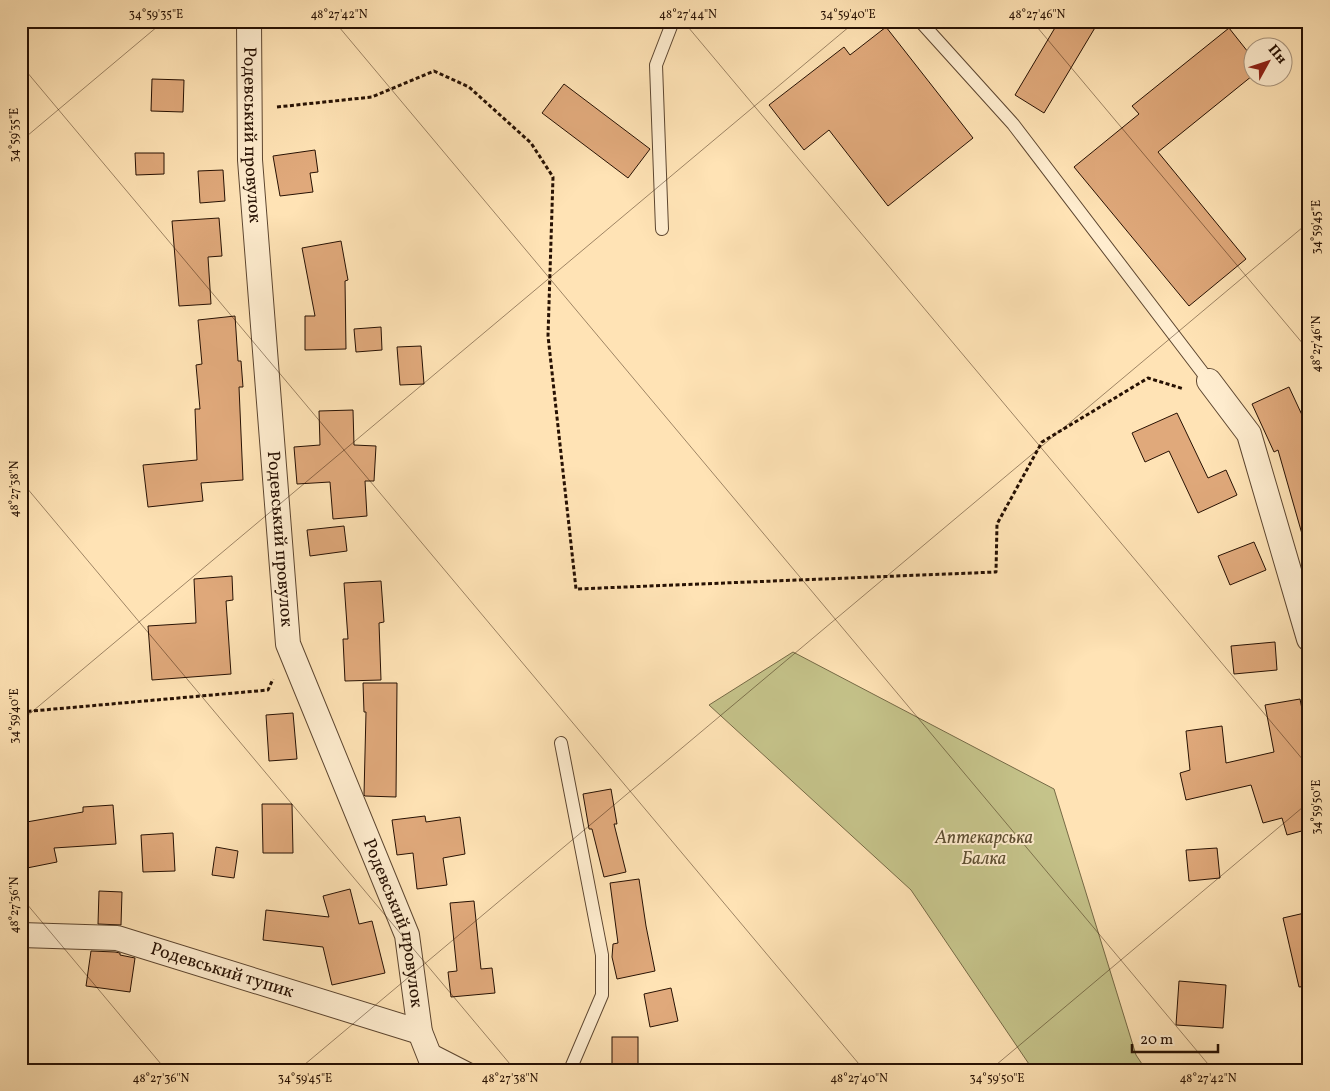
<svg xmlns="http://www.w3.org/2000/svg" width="1330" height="1091" viewBox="0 0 1330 1091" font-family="Vollkorn,serif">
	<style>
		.green { fill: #c5c38a; stroke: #766a46 }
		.building { fill: #e0a97b; stroke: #271103 }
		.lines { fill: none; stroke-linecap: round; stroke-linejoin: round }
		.lane-casing { stroke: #5d4630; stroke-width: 14 }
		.street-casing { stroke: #5d4630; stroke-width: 26 }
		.path { stroke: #271103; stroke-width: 3; stroke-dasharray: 4 2.5; stroke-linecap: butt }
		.lane { stroke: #ffedcf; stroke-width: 12 }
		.street { stroke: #ffedcf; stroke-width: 24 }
		.ticks { fill: none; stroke: #271103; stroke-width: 1; stroke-opacity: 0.45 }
		.labels { text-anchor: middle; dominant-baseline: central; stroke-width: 4; stroke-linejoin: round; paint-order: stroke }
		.street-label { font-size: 18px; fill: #271103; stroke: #ffedcf }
		.park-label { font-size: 18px; font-style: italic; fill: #5e4f32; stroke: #ffedcf }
		.neatline { fill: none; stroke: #271103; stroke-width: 2 }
		.ticks-label { font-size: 12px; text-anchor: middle; fill: #271103 }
	</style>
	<rect width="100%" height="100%" fill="#ffe3b5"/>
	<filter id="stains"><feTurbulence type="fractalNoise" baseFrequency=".004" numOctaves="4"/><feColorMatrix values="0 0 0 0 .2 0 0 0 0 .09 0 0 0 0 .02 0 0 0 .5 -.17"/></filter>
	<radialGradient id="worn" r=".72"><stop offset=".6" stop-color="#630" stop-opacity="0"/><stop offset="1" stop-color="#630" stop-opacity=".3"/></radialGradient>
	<path class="green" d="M793 652 1054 789 1136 1055 1146 1070H1033L911 890 709 705Z"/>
	<g class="building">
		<path d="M1059 21H1099L1044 113 1015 95Z"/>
		<path d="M886 27 973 138 888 206 829 130 804 150 769 105 844 47 850 55Z"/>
		<path d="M1229 28 1252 57V76L1158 152 1246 259 1189 306 1074 167 1139 114 1132 106Z"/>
		<path d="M152 79 184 80 183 112 151 111Z"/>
		<path d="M564 84 650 149 628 178 542 113Z"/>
		<path d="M315 150 318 172 310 173 313 192 280 196 273 156Z"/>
		<path d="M135 153H164V174L136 175Z"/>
		<path d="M223 170 225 201 200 203 198 171Z"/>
		<path d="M219 218 222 256 208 257 211 304 179 306 172 221Z"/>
		<path d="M341 241 348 280 345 281 346 349 305 350V316H315L302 248Z"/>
		<path d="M235 316 238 361H241L243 387H239L243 480 201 483 203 501 148 507 143 465 197 460 195 409H200L196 365 202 364 198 320Z"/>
		<path d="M381 327 382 350 356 352 354 329Z"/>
		<path d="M421 346 424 384 400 385 397 347Z"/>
		<path d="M1289 387 1309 430V533L1302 534 1278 450 1274 452 1252 404Z"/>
		<path d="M353 410 354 445 376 446 374 481H365L367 516 333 519 330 482 297 484 294 447 320 445 319 411Z"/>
		<path d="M1177 413 1208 478 1226 470 1237 495 1198 513 1169 451 1145 462 1132 433Z"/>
		<path d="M344 526 347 551 310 556 307 530Z"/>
		<path d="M1254 542 1266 570 1230 585 1218 556Z"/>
		<path d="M232 576 233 600 226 601 231 674 152 680 148 626 196 623 194 579Z"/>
		<path d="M381 581 384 622 379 623 381 680 345 681 343 639H348L344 583Z"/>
		<path d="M1275 642 1277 670 1234 674 1231 646Z"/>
		<path d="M363 683H397L396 797 365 796 364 795 366 712H364Z"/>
		<path d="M1300 699 1309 745V771L1302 773 1309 794V829L1287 835 1282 818 1263 823 1251 785 1186 800 1180 773 1190 770 1186 731 1222 726 1226 763 1274 752 1265 705Z"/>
		<path d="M293 713 297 759 269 761 266 715Z"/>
		<path d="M611 789 617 824H614L626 872 604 877 592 829H589L583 794Z"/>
		<path d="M262 804H292L293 853H263Z"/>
		<path d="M113 805 116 844 54 848 57 862 27 868 21 836V823L83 812V807Z"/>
		<path d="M425 816 426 822 460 817 465 854 443 858 447 885 417 889 413 853 397 855 392 820Z"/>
		<path d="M173 833 175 871 143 872 141 835Z"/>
		<path d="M216 847 238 851 234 878 212 875Z"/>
		<path d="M1217 848 1220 878 1189 881 1186 850Z"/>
		<path d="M639 879 646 926 655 971 617 979 612 957 613 944 618 943 610 883Z"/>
		<path d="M350 889 359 924 372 921 385 973 332 985 323 947 263 940 266 910 329 917 323 896Z"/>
		<path d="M99 891 122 892 121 925 98 924Z"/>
		<path d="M474 901 481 969 492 968 495 993 451 997 448 972 457 971 450 903Z"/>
		<path d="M1309 912V986L1299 987 1283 918Z"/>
		<path d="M91 951 115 952 120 953V955L135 958 130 992 86 986Z"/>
		<path d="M1179 981 1226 985 1223 1028 1176 1025Z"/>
		<path d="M671 988 678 1021 650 1027 644 994Z"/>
		<rect x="612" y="1037" width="26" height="33"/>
	</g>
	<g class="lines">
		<defs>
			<g id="lane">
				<path d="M920 21 1013 124 1209 381"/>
				<path d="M662 229 656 65 673 21"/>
				<path d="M561 743 602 955V995L570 1070"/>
				<path d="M428 1048 471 1070"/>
			</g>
			<g id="street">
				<path id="s1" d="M249 21 250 160 288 644 407 935 420 1032 435 1070"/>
				<path d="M1209 381 1249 434 1309 639"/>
				<path id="s2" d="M21 935 117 938 420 1032"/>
			</g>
		</defs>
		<use href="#lane" class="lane-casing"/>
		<use href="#street" class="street-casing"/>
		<g class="path">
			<path d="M277 107 372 97 434 71 469 87 531 143 553 177 548 336 576 589 996 572 997 524 1042 442 1148 378 1184 389"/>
			<path d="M21 712 268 690 273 679"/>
		</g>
		<use href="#lane" class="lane"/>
		<use href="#street" class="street"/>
	</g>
	<path class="ticks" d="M334 21 1213 1070M683 21 1309 767M1032 21 1309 351M21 65 864 1070M21 141 164 21M21 481 515 1070M21 721 856 21M21 897 166 1070M298 1070 1309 222M990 1070 1309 802"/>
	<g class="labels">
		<g class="street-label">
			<text stroke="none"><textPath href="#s1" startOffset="114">Родевський провулок</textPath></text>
			<text stroke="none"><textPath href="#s1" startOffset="519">Родевський провулок</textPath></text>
			<text stroke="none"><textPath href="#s1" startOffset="924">Родевський провулок</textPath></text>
			<text stroke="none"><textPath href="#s2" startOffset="206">Родевський тупик</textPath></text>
		</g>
		<g class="park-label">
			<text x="984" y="838">Аптекарська<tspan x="984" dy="21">Балка</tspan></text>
		</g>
	</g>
	<rect width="1330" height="1091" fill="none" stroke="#ffe3b5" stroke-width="55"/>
	<g transform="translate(1268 62) rotate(50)"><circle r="24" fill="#ffedcf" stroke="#a9957d"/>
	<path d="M0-4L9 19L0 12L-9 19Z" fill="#8f2418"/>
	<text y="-8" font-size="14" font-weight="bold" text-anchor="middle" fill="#271103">Пн</text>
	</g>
	<path d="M1132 1044v8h86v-8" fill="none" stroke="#271103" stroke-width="2.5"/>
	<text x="1140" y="1044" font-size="15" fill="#271103" stroke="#ffedcf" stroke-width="4" paint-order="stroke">20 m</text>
	<rect x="28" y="28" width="1274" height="1036" class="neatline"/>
	<g class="ticks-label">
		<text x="156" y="18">34°59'35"E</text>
		<text x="339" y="18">48°27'42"N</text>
		<text x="688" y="18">48°27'44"N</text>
		<text x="848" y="18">34°59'40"E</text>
		<text x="1037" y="18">48°27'46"N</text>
		<text transform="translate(14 135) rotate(-90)" y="4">34°59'35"E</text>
		<text transform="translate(1316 227) rotate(-90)" y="4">34°59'45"E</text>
		<text transform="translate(1316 344) rotate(-90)" y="4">48°27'46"N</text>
		<text transform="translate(14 489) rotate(-90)" y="4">48°27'38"N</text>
		<text transform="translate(14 716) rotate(-90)" y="4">34°59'40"E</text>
		<text transform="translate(1316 807) rotate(-90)" y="4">34°59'50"E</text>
		<text transform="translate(14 905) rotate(-90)" y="4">48°27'36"N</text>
		<text x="161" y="1082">48°27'36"N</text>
		<text x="305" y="1082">34°59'45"E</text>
		<text x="510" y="1082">48°27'38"N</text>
		<text x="859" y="1082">48°27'40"N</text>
		<text x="997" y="1082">34°59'50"E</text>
		<text x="1208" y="1082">48°27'42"N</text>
	</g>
	<rect width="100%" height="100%" filter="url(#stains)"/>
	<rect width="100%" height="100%" fill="url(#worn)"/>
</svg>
